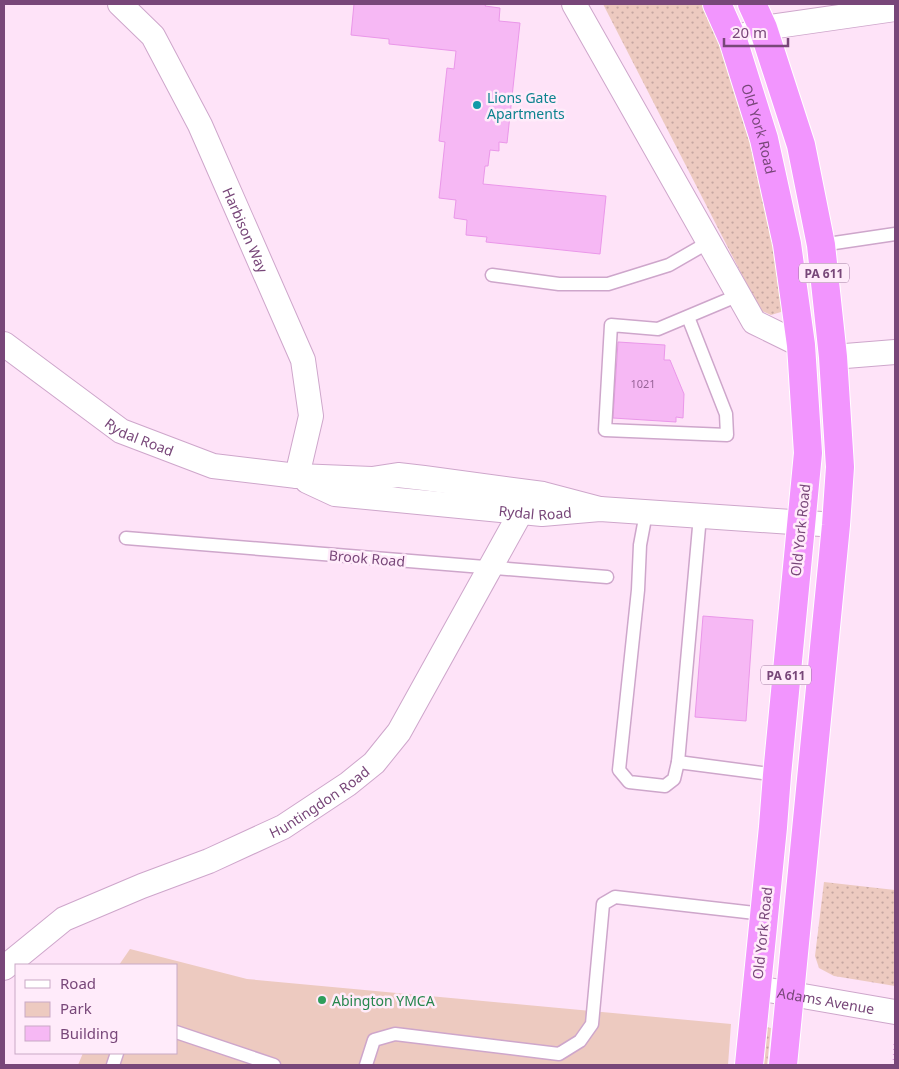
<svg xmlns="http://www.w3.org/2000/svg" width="899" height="1069" viewBox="0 0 899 1069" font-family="'Noto Sans',sans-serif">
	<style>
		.green { fill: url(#green-dots) }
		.pitch { fill: #edcac0 }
		.building { fill: #f6b8f4; stroke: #ea97e9 }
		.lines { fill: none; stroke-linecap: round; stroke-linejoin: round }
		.lane-casing { stroke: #cea6cb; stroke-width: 15 }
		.street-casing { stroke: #cea6cb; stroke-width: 26 }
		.highway-casing { stroke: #fff; stroke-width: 30 }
		.path { stroke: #db9bda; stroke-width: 3; stroke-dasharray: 1 4; stroke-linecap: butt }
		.lane { stroke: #fff; stroke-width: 12 }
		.street { stroke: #fff; stroke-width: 24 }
		.highway { stroke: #f295fe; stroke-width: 28 }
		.culture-dot { fill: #0f9aa8; stroke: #ffebfa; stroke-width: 2 }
		.leisure-dot { fill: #2e9e5b; stroke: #ffebfa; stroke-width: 2 }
		.labels { text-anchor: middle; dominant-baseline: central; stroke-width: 5; stroke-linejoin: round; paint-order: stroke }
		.number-label { font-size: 11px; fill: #986398 }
		.shield { fill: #ffebfa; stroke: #a078a0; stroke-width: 1 }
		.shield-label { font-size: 12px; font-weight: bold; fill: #784779 }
		.culture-label { font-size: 14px; fill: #0d838f; stroke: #ffebfa; text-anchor: start }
		.street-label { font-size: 14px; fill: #784779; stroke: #ffebfa }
		.leisure-label { font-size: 14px; fill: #27864d; stroke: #ffebfa; text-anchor: start }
	</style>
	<defs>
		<pattern id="green-dots" width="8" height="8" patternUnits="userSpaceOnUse" patternTransform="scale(1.25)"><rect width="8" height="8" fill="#edcac0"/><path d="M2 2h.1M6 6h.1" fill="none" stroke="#c5a6a1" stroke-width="1.8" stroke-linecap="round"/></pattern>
	</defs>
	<rect width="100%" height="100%" fill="#fee3f8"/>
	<g class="green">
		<path d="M603 4H705L750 127 786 302 781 312 771 315 760 310Z"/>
		<path d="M824 882 895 890V986L834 976 819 968 815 956Z"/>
		<path d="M766 1027 771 1028 767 1065H759Z"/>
	</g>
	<path class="pitch" d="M130 949 247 979 731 1024 728 1065H78L83 1053H176V965H119Z"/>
	<g class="building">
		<path d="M354 4H486L485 6 500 8 499 21 520 23 507 143 499 142V151L490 150 488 166H485L483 184 606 196 600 254 486 242 487 237 466 235 467 220 454 218 456 200 439 198 445 142 439 141 447 68 454 69 456 51 389 44V39L351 35Z"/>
		<path d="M618 342 665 345 664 360H670L684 394 683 418 676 417V422L613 418Z"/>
		<path d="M703 616 753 620 746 721 695 717Z"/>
	</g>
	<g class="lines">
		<defs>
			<g id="lane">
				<path d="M821 245 895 234"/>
				<path d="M492 275 559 284H608L669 265 709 242"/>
				<path d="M688 317 726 414 727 435 605 430 611 325 658 329 739 295"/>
				<path d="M646 513 640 545 638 590 619 770 629 782 665 786 674 779 678 762 700 516"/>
				<path d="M126 538 607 577"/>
				<path d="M678 762 777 775"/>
				<path d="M176 1032 274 1065"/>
				<path d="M113 1065 117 1053"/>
				<path d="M366 1065 374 1040 395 1034 559 1054 580 1041 592 1024 603 904 615 897 764 914"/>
			</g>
			<g id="street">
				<path id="s1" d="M120 4 153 36 200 125 303 360 311 416 297 476"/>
				<path d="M574 4 754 322 801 345"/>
				<path d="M733 40 763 28 895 9"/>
				<path id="s2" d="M4 344 121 431 213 466 297 476 372 479 398 475 424 478 543 494 600 509"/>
				<path d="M833 357 895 352"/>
				<path id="s3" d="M307 481 335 494 542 514 600 509 836 525"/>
				<path id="s4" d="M4 968 64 919 142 886 209 861 283 827 348 784 374 763 399 732 521 512"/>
				<path id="s5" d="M757 988 895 1012"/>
			</g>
			<g id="highway">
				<path id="s6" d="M717 4 733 40 764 139 787 244 801 345 808 453 777 775 773 827 749 1065"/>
				<path d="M752 4 763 28 801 145 821 245 833 357 840 467 836 525 783 1065"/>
			</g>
		</defs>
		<use href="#lane" class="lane-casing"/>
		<use href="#street" class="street-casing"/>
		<use href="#highway" class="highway-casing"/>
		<path class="path" d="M894 1065 895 1040"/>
		<use href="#lane" class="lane"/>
		<use href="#street" class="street"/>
		<use href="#highway" class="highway"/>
	</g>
	<circle class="culture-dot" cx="477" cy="105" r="5"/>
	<circle class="leisure-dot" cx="322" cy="1000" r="5"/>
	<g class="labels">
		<g class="number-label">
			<text x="643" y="383">1021</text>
		</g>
		<g class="shield">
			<rect x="799" y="263.5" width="50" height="19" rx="4"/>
			<rect x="761" y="665.5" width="50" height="19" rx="4"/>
		</g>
		<g class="shield-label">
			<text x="824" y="273">PA 611</text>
			<text x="786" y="675">PA 611</text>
		</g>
		<g class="culture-label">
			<text x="487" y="97">Lions Gate<tspan x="487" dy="16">Apartments</tspan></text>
		</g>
		<g class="street-label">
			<text stroke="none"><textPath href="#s6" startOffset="132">Old York Road</textPath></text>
			<text stroke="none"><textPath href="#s1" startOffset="261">Harbison Way</textPath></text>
			<text stroke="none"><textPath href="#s2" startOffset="165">Rydal Road</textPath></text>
			<text stroke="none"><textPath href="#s3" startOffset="232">Rydal Road</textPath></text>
			<text transform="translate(800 530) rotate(-84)">Old York Road</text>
			<text transform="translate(367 558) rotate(5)">Brook Road</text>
			<text stroke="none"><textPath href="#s4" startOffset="359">Huntingdon Road</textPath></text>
			<text transform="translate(762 933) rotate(-84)">Old York Road</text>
			<text stroke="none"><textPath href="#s5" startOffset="70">Adams Avenue</textPath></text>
		</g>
		<g class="leisure-label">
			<text x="332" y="1000">Abington YMCA</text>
		</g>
	</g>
	<rect width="899" height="1069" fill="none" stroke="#784779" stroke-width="10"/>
	<rect x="15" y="964" width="162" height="90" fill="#ffebfa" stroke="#c9a9c6"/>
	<rect x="25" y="980" width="25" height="8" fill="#ffffff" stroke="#c9a9c6"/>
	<text x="60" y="989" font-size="15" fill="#784779">Road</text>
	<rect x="25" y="1002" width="25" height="15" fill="#edcac0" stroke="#c9a9c6"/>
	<text x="60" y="1014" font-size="15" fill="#784779">Park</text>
	<rect x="25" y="1026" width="25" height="15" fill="#f6b8f4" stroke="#c9a9c6"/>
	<text x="60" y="1039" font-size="15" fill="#784779">Building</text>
	<path d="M724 38v8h64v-8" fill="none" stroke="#784779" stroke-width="2.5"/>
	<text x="732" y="38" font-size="15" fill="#784779" stroke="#ffebfa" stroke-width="4" paint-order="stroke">20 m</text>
</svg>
